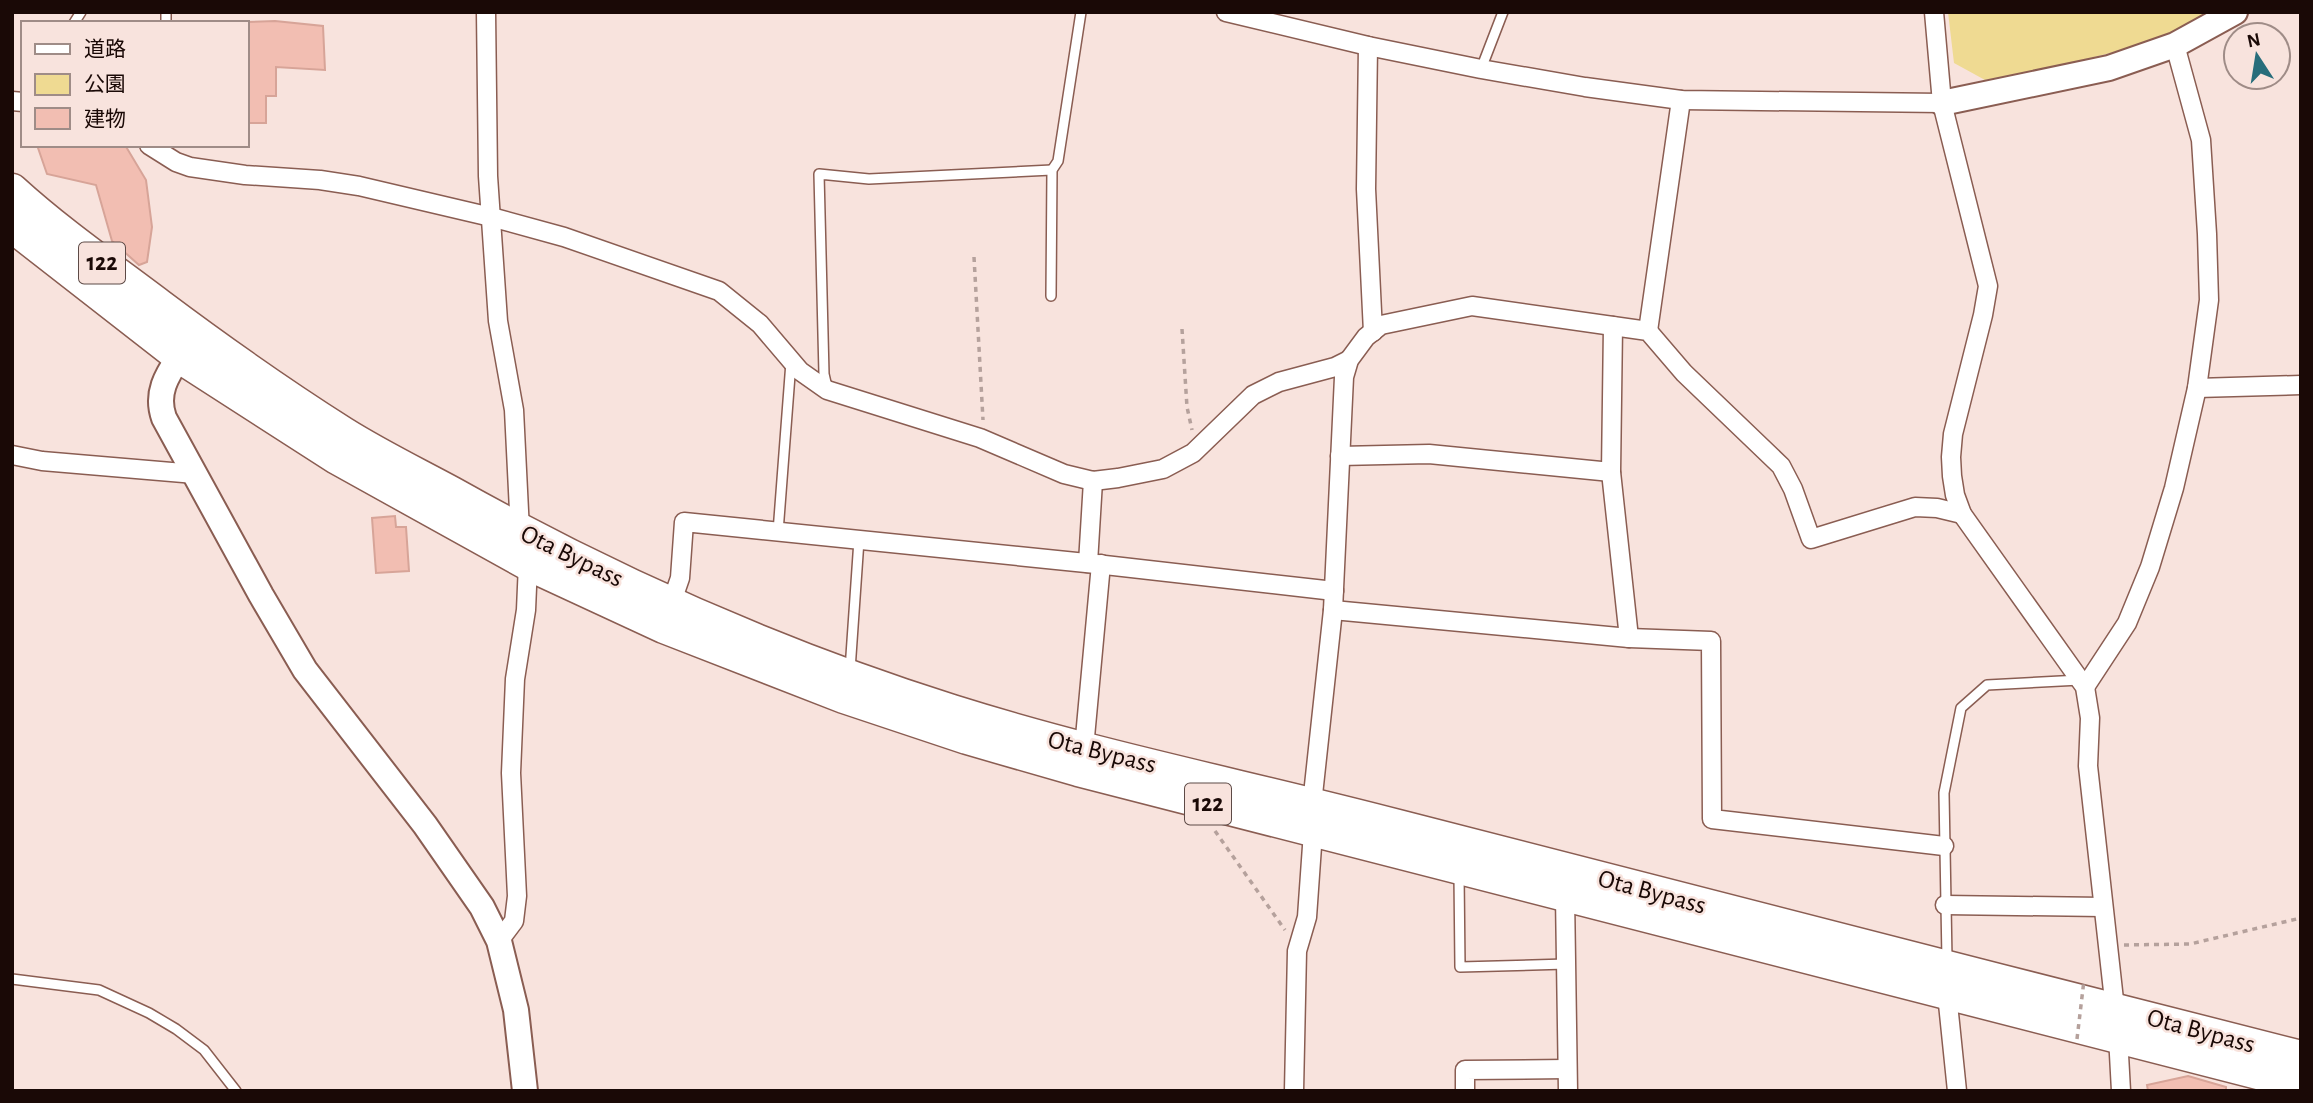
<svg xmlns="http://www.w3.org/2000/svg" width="2313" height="1103" viewBox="0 0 2313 1103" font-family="'Alegreya Sans','Noto Sans JP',sans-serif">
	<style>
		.green { fill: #efda92 }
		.building { fill: #f2beb2; stroke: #d7a498; stroke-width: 2 }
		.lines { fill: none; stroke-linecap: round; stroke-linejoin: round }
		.lane-casing { stroke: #8a5d52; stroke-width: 12 }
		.street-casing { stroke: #8a5d52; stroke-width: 21 }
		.secondary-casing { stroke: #8a5d52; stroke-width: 28 }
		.highway-casing { stroke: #8a5d52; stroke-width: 35 }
		.path { stroke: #b5a19c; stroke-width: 3.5; stroke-dasharray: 5 5; stroke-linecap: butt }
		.lane { stroke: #fff; stroke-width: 9 }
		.street { stroke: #fff; stroke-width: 18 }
		.secondary { stroke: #fff; stroke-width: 24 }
		.highway { stroke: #fff; stroke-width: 32 }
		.path-bridge { stroke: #b5a19c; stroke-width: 3.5; stroke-dasharray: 5 5; stroke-linecap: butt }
		.labels { text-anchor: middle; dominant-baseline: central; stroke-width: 5; stroke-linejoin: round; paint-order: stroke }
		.shield { fill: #f8e3dd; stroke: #5d4a46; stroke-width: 2 }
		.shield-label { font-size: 24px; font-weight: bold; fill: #1a0906 }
		.street-label { font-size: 26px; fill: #1a0906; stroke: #f8e3dd }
	</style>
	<rect width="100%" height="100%" fill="#f8e3dd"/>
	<path class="green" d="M1948 12H2211C2143 53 2061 64 1985 80L1954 63Z"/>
	<g class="building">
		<path d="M275 21 323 26 325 70 276 67V96H266V123H247V22Z"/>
		<path d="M37 145H125L146 180 152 227 147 262 139 265 112 241 96 185 47 174Z"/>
		<path d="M395 516 396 527H406L409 571 376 573 372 518Z"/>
		<path d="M2188 1076 2226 1087V1091H2148L2147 1085Z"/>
	</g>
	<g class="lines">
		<defs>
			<g id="lane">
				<path d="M166 12V23"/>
				<path d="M74 23 81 12"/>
				<path d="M1481 69 1503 12"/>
				<path d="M1051 296 1052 170 1058 161 1081 12"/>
				<path d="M827 387 824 374 819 174 869 179 1052 170"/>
				<path d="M778 532 791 362"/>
				<path d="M850 670 859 540"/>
				<path d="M1459 875 1460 967 1566 964"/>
				<path d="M1947 960 1944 793 1961 708 1987 685 2080 680"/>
				<path d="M12 979 99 990 149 1013 176 1029 204 1050 236 1091"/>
			</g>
			<g id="street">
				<path d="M486 12 488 176 498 321 514 410 520 531 528 564 526 610 515 679 511 773 517 896 514 921 499 941"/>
				<path d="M1226 12 1368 46 1481 69 1585 87 1681 100 1942 103"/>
				<path d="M1934 12 1942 103 1988 286 1983 315 1953 434 1951 457 1952 476 1955 495 1962 514 2085 687 2090 718 2088 766 2118 1036 2121 1091"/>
				<path d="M1368 46 1366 189 1373 332"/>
				<path d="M12 101 23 102"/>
				<path d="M149 145 176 162 190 167 245 175 320 180 359 186 491 217 564 237 719 291 760 324 800 371 827 390 980 438 1064 474 1093 481 1118 478 1163 469 1193 453 1253 395 1279 382 1335 367 1349 360"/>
				<path d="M1613 326 1611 472 1629 638"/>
				<path d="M1648 331 1681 100"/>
				<path d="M2197 388 2301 385"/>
				<path d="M12 455 42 461 195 474"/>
				<path d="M1340 456 1429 454 1611 472"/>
				<path d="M1088 563 1093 481"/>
				<path d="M671 604 680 578 684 522 1096 564 1334 591"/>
				<path d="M1333 610 1629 638 1711 641 1712 819 1944 846"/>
				<path d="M2085 687 2127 623 2150 567 2174 488 2197 388 2209 300 2207 234 2201 140 2175 45"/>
				<path d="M1084 748 1101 564"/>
				<path d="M1565 896 1568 1091"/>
				<path d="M1945 905 2103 907"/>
				<path d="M1947 994 1957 1091"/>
				<path d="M1294 1091 1297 951 1307 917 1313 832 1312 804 1333 610 1344 377 1349 360 1366 337 1381 325 1472 306 1648 331 1684 373 1781 466 1793 489 1811 539 1915 507 1937 508 1962 514"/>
				<path d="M1465 1091V1070L1567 1069"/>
			</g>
			<g id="secondary">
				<path d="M1942 103 2109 68 2175 45 2235 12"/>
				<path d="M189 341C174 367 153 387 164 418L261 595 305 670 425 825 482 907 499 941 516 1010 525 1091"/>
			</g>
			<g id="highway">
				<path d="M12 190C58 232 110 268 159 305 219 350 280 393 343 433 378 455 415 473 452 493 611 582 778 656 952 711 1098 757 1249 787 1398 826 1698 905 2000 980 2301 1057"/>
				<path d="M12 226 180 357 337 458 528 564 664 627 844 697 967 738 1078 770 2301 1084"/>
			</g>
		</defs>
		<use href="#lane" class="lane-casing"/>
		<use href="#street" class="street-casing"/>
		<use href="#secondary" class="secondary-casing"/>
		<use href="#highway" class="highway-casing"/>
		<g class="path">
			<path d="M974 257 983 420"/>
			<path d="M1182 329 1187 407 1192 430"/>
			<path d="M1215 831 1285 930"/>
			<path d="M2124 945 2190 944 2301 918"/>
		</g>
		<use href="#lane" class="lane"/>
		<use href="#street" class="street"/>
		<use href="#secondary" class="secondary"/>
		<use href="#highway" class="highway"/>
		<path class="path-bridge" d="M2077 1039 2084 980"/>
	</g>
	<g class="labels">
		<g class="shield">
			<rect x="79" y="242.5" width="46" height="41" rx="5"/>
			<rect x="1185" y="783.5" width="46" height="41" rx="5"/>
		</g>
		<g class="shield-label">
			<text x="102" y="263">122</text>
			<text x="1208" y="804">122</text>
		</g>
		<g class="street-label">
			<text transform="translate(572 556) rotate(26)">Ota Bypass</text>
			<text transform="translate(1102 752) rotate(14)">Ota Bypass</text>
			<text transform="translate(1652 892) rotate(15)">Ota Bypass</text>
			<text transform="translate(2201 1031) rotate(15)">Ota Bypass</text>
		</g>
	</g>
	<rect width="2313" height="1103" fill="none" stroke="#1a0906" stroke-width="28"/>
	<rect x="21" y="21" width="228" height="126" fill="#f8e3dd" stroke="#9f8c87" stroke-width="2"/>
	<rect x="35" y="44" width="35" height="10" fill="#ffffff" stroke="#9f8c87" stroke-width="2"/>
	<text x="84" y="56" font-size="21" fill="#1a0906">道路</text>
	<rect x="35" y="74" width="35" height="21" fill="#efda92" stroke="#9f8c87" stroke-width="2"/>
	<text x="84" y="91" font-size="21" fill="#1a0906">公園</text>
	<rect x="35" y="108" width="35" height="21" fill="#f2beb2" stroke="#9f8c87" stroke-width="2"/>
	<text x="84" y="126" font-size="21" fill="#1a0906">建物</text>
	<g transform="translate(2257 56) rotate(348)"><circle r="33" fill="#f8e3dd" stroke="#9f8c87" stroke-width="2"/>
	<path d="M0-5L12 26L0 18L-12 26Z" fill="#276d7b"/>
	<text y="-10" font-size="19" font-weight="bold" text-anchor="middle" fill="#1a0906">N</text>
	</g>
</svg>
